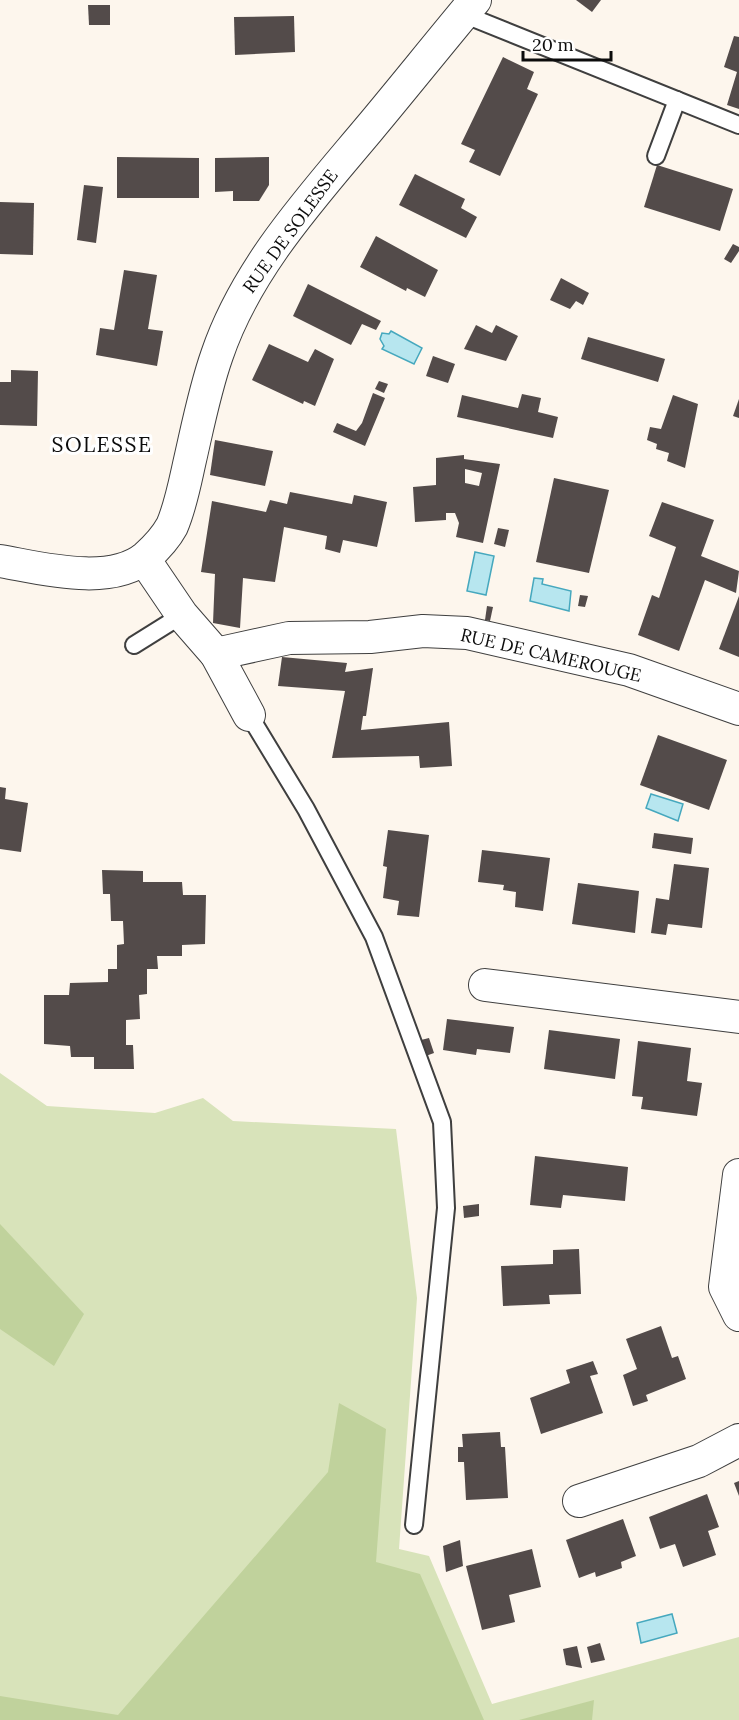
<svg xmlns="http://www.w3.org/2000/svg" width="739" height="1720" viewBox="0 0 739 1720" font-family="Lora,serif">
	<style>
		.green { fill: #d8e3ba }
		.forest { fill: #c0d29c }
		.water { fill: #b7e6ef; stroke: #46a8be; stroke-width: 1.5 }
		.building { fill: #534b4a; fill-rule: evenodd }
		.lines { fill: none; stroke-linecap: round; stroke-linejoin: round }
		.service-casing { stroke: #3f3f3f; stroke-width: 20 }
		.minor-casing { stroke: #3f3f3f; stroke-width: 34 }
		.service { stroke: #fff; stroke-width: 16 }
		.minor { stroke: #fff; stroke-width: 32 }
		.labels { text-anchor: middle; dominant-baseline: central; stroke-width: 6; stroke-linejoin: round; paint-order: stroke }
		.street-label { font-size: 18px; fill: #0c0c0c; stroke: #fff }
		.quarter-label { font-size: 21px; letter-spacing: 1.5px; fill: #0c0c0c; stroke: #fff }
	</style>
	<rect width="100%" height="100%" fill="#fdf6ed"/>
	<path class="green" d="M0 1073 47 1106 155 1113 203 1098 233 1121 396 1129 417 1298 399 1549 429 1556 492 1704 739 1637V1720H0Z"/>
	<g class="forest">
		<path d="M0 1224 84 1314 54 1366 0 1329Z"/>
		<path d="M339 1403 386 1429 376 1562 420 1574 484 1720H0V1696L118 1715 328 1472Z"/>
		<path d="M594 1700 592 1720H519Z"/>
	</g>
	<g class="water">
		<path d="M391 331 422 348 414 364 382 349 384 346 380 339 382 333 389 334Z"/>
		<path d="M475 552 494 556 486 595 467 591Z"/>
		<path d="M534 578 543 579 542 584 571 591 569 611 530 601Z"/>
		<path d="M651 794 683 804 678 821 646 808Z"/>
		<path d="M672 1614 677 1633 641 1643 637 1623Z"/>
	</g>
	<g class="building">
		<path d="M576 0H601L592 12Z"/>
		<path d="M88 5H110V25H89Z"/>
		<path d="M294 16 295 52 235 55 234 17Z"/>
		<path d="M734 36 739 37V109L727 105 737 72 724 67Z"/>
		<path d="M503 57 534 72 527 89 538 94 500 176 469 162 475 150 461 144Z"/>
		<path d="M117 157 199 158V198H117Z"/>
		<path d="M269 157V185L259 201H233V191L215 192V158Z"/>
		<path d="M657 165 733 189 720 231 644 207Z"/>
		<path d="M415 174 465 199 461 208 477 217 466 238 399 205Z"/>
		<path d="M84 185 103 187 96 243 77 240Z"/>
		<path d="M0 202 34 203 33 255 0 254Z"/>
		<path d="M376 236 438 270 425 297 407 288 406 291 360 267Z"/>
		<path d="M733 244 739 247V251L731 263 724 259Z"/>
		<path d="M124 270 157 275 148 329 163 331 157 366 96 355 100 328 114 330Z"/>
		<path d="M561 278 589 293 583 305 576 301 570 309 550 300Z"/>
		<path d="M308 284 381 321 376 330 362 324 351 345 293 316Z"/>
		<path d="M476 325 492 333 496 325 518 336 506 361 464 349Z"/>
		<path d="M588 337 665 359 658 382 581 359Z"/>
		<path d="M269 344 308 362 315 349 334 359 315 406 304 401 303 404 252 380Z"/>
		<path d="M433 356 455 364 448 383 426 376Z"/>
		<path d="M11 370 38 371 37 426 0 425V382H11Z"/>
		<path d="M379 381 388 384 384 393 375 389Z"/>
		<path d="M373 393 385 398 365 446 333 432 337 423 356 431 362 423Z"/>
		<path d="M522 394 541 398 538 412 558 417 553 438 457 417 462 395 518 408Z"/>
		<path d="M673 395 698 404 685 468 667 461 669 453 656 449 657 444 647 440 650 427 661 429Z"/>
		<path d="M739 399V418L733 416Z"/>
		<path d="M215 440 273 451 265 486 210 475Z"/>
		<path d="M464 455V459L500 464 483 543 456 537 459 523 455 513H446V520L415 522 413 487 436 485V458ZM465 469 482 473 479 486 465 483Z"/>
		<path d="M554 478 609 490 589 573 536 562Z"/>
		<path d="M290 492 352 504 354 495 387 502 377 547 343 540 340 553 325 549 327 536 284 527 275 582 243 578 240 628 213 623 215 574 201 572 212 501 266 512 270 500 287 504Z"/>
		<path d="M662 502 714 520 701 556 739 571 736 593 705 580 679 651 638 635 652 595 659 598 676 547 649 536Z"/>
		<path d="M498 528 509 530 505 547 494 544Z"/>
		<path d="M580 595 588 596 585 607 578 606Z"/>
		<path d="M739 596V657L719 649Z"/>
		<path d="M487 606 493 607 490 621 485 620Z"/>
		<path d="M282 657 347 663 345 672 373 668 366 716H363L361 730 449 722 452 766 420 768 419 756 332 758 345 691 278 686Z"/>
		<path d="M658 735 727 760 709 810 640 785Z"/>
		<path d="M0 787 6 788 5 799 28 803 21 852 0 849Z"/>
		<path d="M388 830 429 835 419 917 397 915 399 901 383 898 387 867 383 866Z"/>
		<path d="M654 833 693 838 691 854 652 848Z"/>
		<path d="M482 850 550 858 543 911 515 907 516 892 503 890 504 885 478 882Z"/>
		<path d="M674 864 709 868 702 928 668 924 666 935 651 933 656 898 669 900Z"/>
		<path d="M102 870 143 871V882H182L183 895H206L205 944 182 945V956H157L158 969H147V994L139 995 140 1019 126 1020V1045H133L134 1069H94V1057H71L70 1046 44 1044V995H69L70 983 108 982V969H117V945L124 944 123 921H111L110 894H103Z"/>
		<path d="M578 883 639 891 635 933 572 924Z"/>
		<path d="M447 1019 514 1027 510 1053 477 1049 476 1055 443 1050Z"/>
		<path d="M549 1030 620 1039 615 1079 544 1069Z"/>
		<path d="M429 1038 434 1053 423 1057 417 1041Z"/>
		<path d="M638 1041 691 1048 687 1081 702 1083 697 1116 641 1109 643 1097 632 1096Z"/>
		<path d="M535 1156 628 1167 625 1201 563 1195 561 1208 530 1205Z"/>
		<path d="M479 1204V1216L464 1218 463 1206Z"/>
		<path d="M579 1249 581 1294 549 1295 550 1304 503 1306 501 1266 553 1264V1250Z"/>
		<path d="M661 1326 672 1358 678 1356 686 1379 646 1395 648 1401 633 1406 623 1375 637 1369 626 1339Z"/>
		<path d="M593 1361 598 1374 590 1376 603 1413 541 1434 530 1398 570 1383 566 1370Z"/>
		<path d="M500 1432 501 1447H505L508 1498 466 1500 464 1462H458V1447H463L462 1434Z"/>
		<path d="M739 1481V1496L734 1483Z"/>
		<path d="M707 1494 719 1527 708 1531 716 1555 683 1567 675 1544 660 1549 649 1517Z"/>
		<path d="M623 1519 636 1556 621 1562 622 1568 596 1577 595 1572 579 1578 566 1540Z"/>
		<path d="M460 1540 463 1566 446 1572 443 1546Z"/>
		<path d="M532 1549 541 1587 509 1595 515 1622 482 1630 466 1566Z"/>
		<path d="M600 1643 605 1660 591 1663 587 1647Z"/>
		<path d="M577 1646 582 1668 566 1665 563 1649Z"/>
	</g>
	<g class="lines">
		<defs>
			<g id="service">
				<path d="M463 14 739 125"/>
				<path d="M656 156 677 100"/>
				<path d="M134 645 182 615"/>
				<path d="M249 715 306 809 374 937 442 1122 446 1208 414 1525"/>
			</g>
			<g id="minor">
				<path d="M144 559 182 615 216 654 249 715"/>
				<path d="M0 561C41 568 110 587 146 557 155 549 166 537 172 526 181 505 185 482 190 460 198 425 205 389 217 355 246 269 311 198 368 130 404 87 439 43 475 0"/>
				<path d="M216 654 289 638 370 637 423 631 467 633 629 670 739 709"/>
				<path d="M485 985 739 1017"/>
				<path d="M739 1175 725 1287 739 1315"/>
				<path d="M579 1501 699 1461 739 1440"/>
			</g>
		</defs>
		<use href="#service" class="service-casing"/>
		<use href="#minor" class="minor-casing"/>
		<use href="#service" class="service"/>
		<use href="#minor" class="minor"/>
	</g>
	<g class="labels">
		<g class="street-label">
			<text transform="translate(290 231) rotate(-54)">RUE DE SOLESSE</text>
			<text transform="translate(551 655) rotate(13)">RUE DE CAMEROUGE</text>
		</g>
		<g class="quarter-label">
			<text x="102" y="444">SOLESSE</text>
		</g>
	</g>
	<path d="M523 51v9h88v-9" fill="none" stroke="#0c0c0c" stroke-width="3"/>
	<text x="532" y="51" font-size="18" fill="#0c0c0c" stroke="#ffffff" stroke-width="4.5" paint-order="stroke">20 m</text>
</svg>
